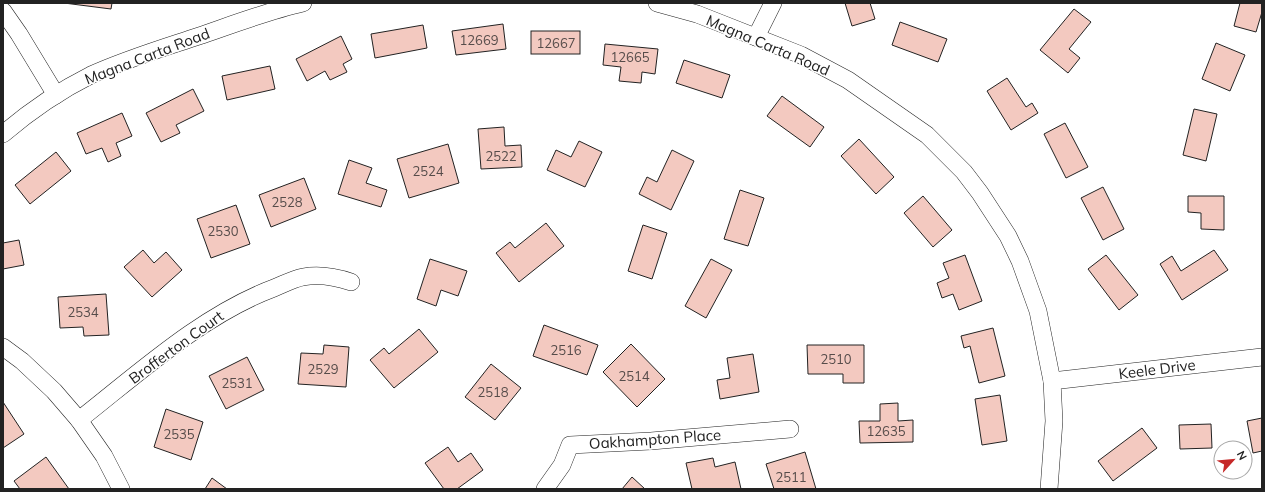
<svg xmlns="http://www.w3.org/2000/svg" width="1265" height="492" viewBox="0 0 1265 492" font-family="Mulish,sans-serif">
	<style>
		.building { fill: #f3c9c0; stroke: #222 }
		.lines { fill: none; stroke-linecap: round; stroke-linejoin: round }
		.minor-casing { stroke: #222; stroke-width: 18 }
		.minor { stroke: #fff; stroke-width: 17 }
		.labels { text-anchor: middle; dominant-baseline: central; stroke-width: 3; stroke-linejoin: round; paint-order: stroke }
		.number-label { font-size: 13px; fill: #564c4a }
		.street-label { font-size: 15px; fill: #222; stroke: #fff }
	</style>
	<rect width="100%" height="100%" fill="#fff"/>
	<g class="building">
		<path d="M64 3H112L111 9Z"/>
		<path d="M845 3H870L875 19 852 26Z"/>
		<path d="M1240 3H1262V12L1256 32 1234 26Z"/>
		<path d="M1074 9 1091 22 1069 49 1080 58 1068 73 1040 50Z"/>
		<path d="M900 22 947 39 938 62 892 45Z"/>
		<path d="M503 24 506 49 456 55 452 31Z"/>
		<path d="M423 25 427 48 375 58 371 34Z"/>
		<rect x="531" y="31" width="49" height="23"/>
		<path d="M341 36 352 59 343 64 347 72 330 80 325 71 307 81 296 59Z"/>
		<path d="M1216 43 1245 55 1230 91 1202 79Z"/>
		<path d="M605 44 658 49 655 74 642 72 641 83 619 81 621 67 603 65Z"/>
		<path d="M684 60 730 75 722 98 676 83Z"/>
		<path d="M270 66 275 89 227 100 222 76Z"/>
		<path d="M1007 78 1026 107 1032 103 1038 113 1011 130 987 91Z"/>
		<path d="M193 89 204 111 176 125 180 133 161 142 146 113Z"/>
		<path d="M782 96 824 127 810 147 767 116Z"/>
		<path d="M1194 109 1217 114 1206 161 1183 155Z"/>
		<path d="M122 113 132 136 116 143 121 156 108 162 102 148 86 154 77 133Z"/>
		<path d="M1065 123 1088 167 1066 178 1044 134Z"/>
		<path d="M504 127 505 146 521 145 522 167 481 169 478 129Z"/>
		<path d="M859 139 894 177 876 194 841 156Z"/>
		<path d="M579 141 602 152 585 187 547 170 556 150 571 157Z"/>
		<path d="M448 144 459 183 409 198 397 159Z"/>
		<path d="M672 150 694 161 671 210 639 194 647 177 657 182Z"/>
		<path d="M56 152 71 171 30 204 15 185Z"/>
		<path d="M349 160 372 168 366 183 387 190 381 207 338 194Z"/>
		<path d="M304 178 316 209 271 227 259 195Z"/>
		<path d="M1103 187 1124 229 1103 240 1081 198Z"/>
		<path d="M740 190 764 198 748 246 724 239Z"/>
		<path d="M923 196 952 230 933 247 904 213Z"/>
		<path d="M1188 196H1224V230L1201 229V213L1188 212Z"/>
		<path d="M236 205 250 244 211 258 197 219Z"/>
		<path d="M546 223 564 246 519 282 496 253 510 242 515 248Z"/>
		<path d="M643 225 667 233 652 279 628 271Z"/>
		<path d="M19 240 24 265 3 269V243Z"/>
		<path d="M143 250 154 263 166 252 182 270 152 297 124 267Z"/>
		<path d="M1214 250 1228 270 1182 300 1160 264 1172 256 1181 271Z"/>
		<path d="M965 255 982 301 959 310 953 294 942 298 937 283 949 278 943 263Z"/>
		<path d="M1106 255 1138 295 1119 310 1088 269Z"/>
		<path d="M430 259 467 271 458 296 441 290 436 306 417 299Z"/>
		<path d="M711 259 732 270 706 318 685 306Z"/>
		<path d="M106 294 109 335 84 336 83 327 60 328 58 297Z"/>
		<path d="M544 325 598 345 587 375 533 356Z"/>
		<path d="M993 328 1005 376 979 383 970 346 964 348 961 336Z"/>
		<path d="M419 329 438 352 394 388 370 360 384 348 389 354Z"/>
		<path d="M631 344 665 379 637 407 603 372Z"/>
		<path d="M324 345 349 347 346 387 298 384 301 353 323 354Z"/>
		<path d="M807 345H864V383H843V374H808Z"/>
		<path d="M753 354 759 392 720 399 717 380 730 378 727 358Z"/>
		<path d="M247 357 264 390 226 409 209 376Z"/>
		<path d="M491 364 521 388 495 420 465 397Z"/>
		<path d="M1000 395 1007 441 982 445 975 399Z"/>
		<path d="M3 402 24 434 3 448Z"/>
		<path d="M898 403V421L913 420V442L860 443 859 421H880V404Z"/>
		<path d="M166 409 203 422 191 460 154 447Z"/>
		<path d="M1262 418V451L1253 453 1247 421Z"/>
		<path d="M1211 424 1212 448 1180 449 1179 425Z"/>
		<path d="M1142 428 1157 448 1113 481 1098 461Z"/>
		<path d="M448 447 458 462 471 453 483 470 457 489H444L425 463Z"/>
		<path d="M805 452 816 489H774L766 464Z"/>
		<path d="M46 457 69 489H20L14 481Z"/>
		<path d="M713 458 715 467 735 462 741 489H692L686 463Z"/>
		<path d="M632 477 645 489H622Z"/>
		<path d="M212 478 227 489H205Z"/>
	</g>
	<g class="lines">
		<defs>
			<g id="minor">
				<path d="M657 3 697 14 801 55 848 80 927 135 964 172 980 193 1008 236 1020 261 1038 311 1052 381 1054 421 1049 489"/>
				<path d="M3 11 19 34 56 95"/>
				<path d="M756 37 773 3"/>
				<path d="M3 134C30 111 59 91 91 75 126 59 163 48 199 36 234 24 268 11 303 3"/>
				<path d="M3 347 22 361 54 391 79 420 104 456 121 489"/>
				<path d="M1052 381 1262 357"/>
				<path d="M79 420C139 373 202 315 274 288 284 284 293 279 303 277 319 274 336 277 351 282"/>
				<path d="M545 489 562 465 570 445 651 441 790 429"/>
			</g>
		</defs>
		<use href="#minor" class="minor-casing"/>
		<use href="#minor" class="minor"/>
	</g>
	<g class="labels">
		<g class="number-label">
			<text x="479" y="40">12669</text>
			<text x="556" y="43">12667</text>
			<text x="630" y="57">12665</text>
			<text x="501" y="156">2522</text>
			<text x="428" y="171">2524</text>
			<text x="287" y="202">2528</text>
			<text x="223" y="231">2530</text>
			<text x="83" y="312">2534</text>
			<text x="566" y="350">2516</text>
			<text x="836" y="359">2510</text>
			<text x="323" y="369">2529</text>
			<text x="634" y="376">2514</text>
			<text x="237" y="383">2531</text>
			<text x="493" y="392">2518</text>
			<text x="886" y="431">12635</text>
			<text x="179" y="434">2535</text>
			<text x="791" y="477">2511</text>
		</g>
		<g class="street-label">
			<text transform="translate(768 45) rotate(23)">Magna Carta Road</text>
			<text transform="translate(147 56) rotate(-21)">Magna Carta Road</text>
			<text transform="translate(176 347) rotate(-36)">Brofferton Court</text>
			<text transform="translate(1157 369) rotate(-7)">Keele Drive</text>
			<text transform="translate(655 439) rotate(-4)">Oakhampton Place</text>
		</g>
	</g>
	<rect width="1265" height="492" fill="none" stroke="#222222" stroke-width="8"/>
	<g transform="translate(1233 460) rotate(63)"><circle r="19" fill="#ffffff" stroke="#a7a7a7"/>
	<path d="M0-3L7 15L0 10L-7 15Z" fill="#c62828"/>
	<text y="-6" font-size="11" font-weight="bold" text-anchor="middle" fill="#222222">N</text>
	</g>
</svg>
